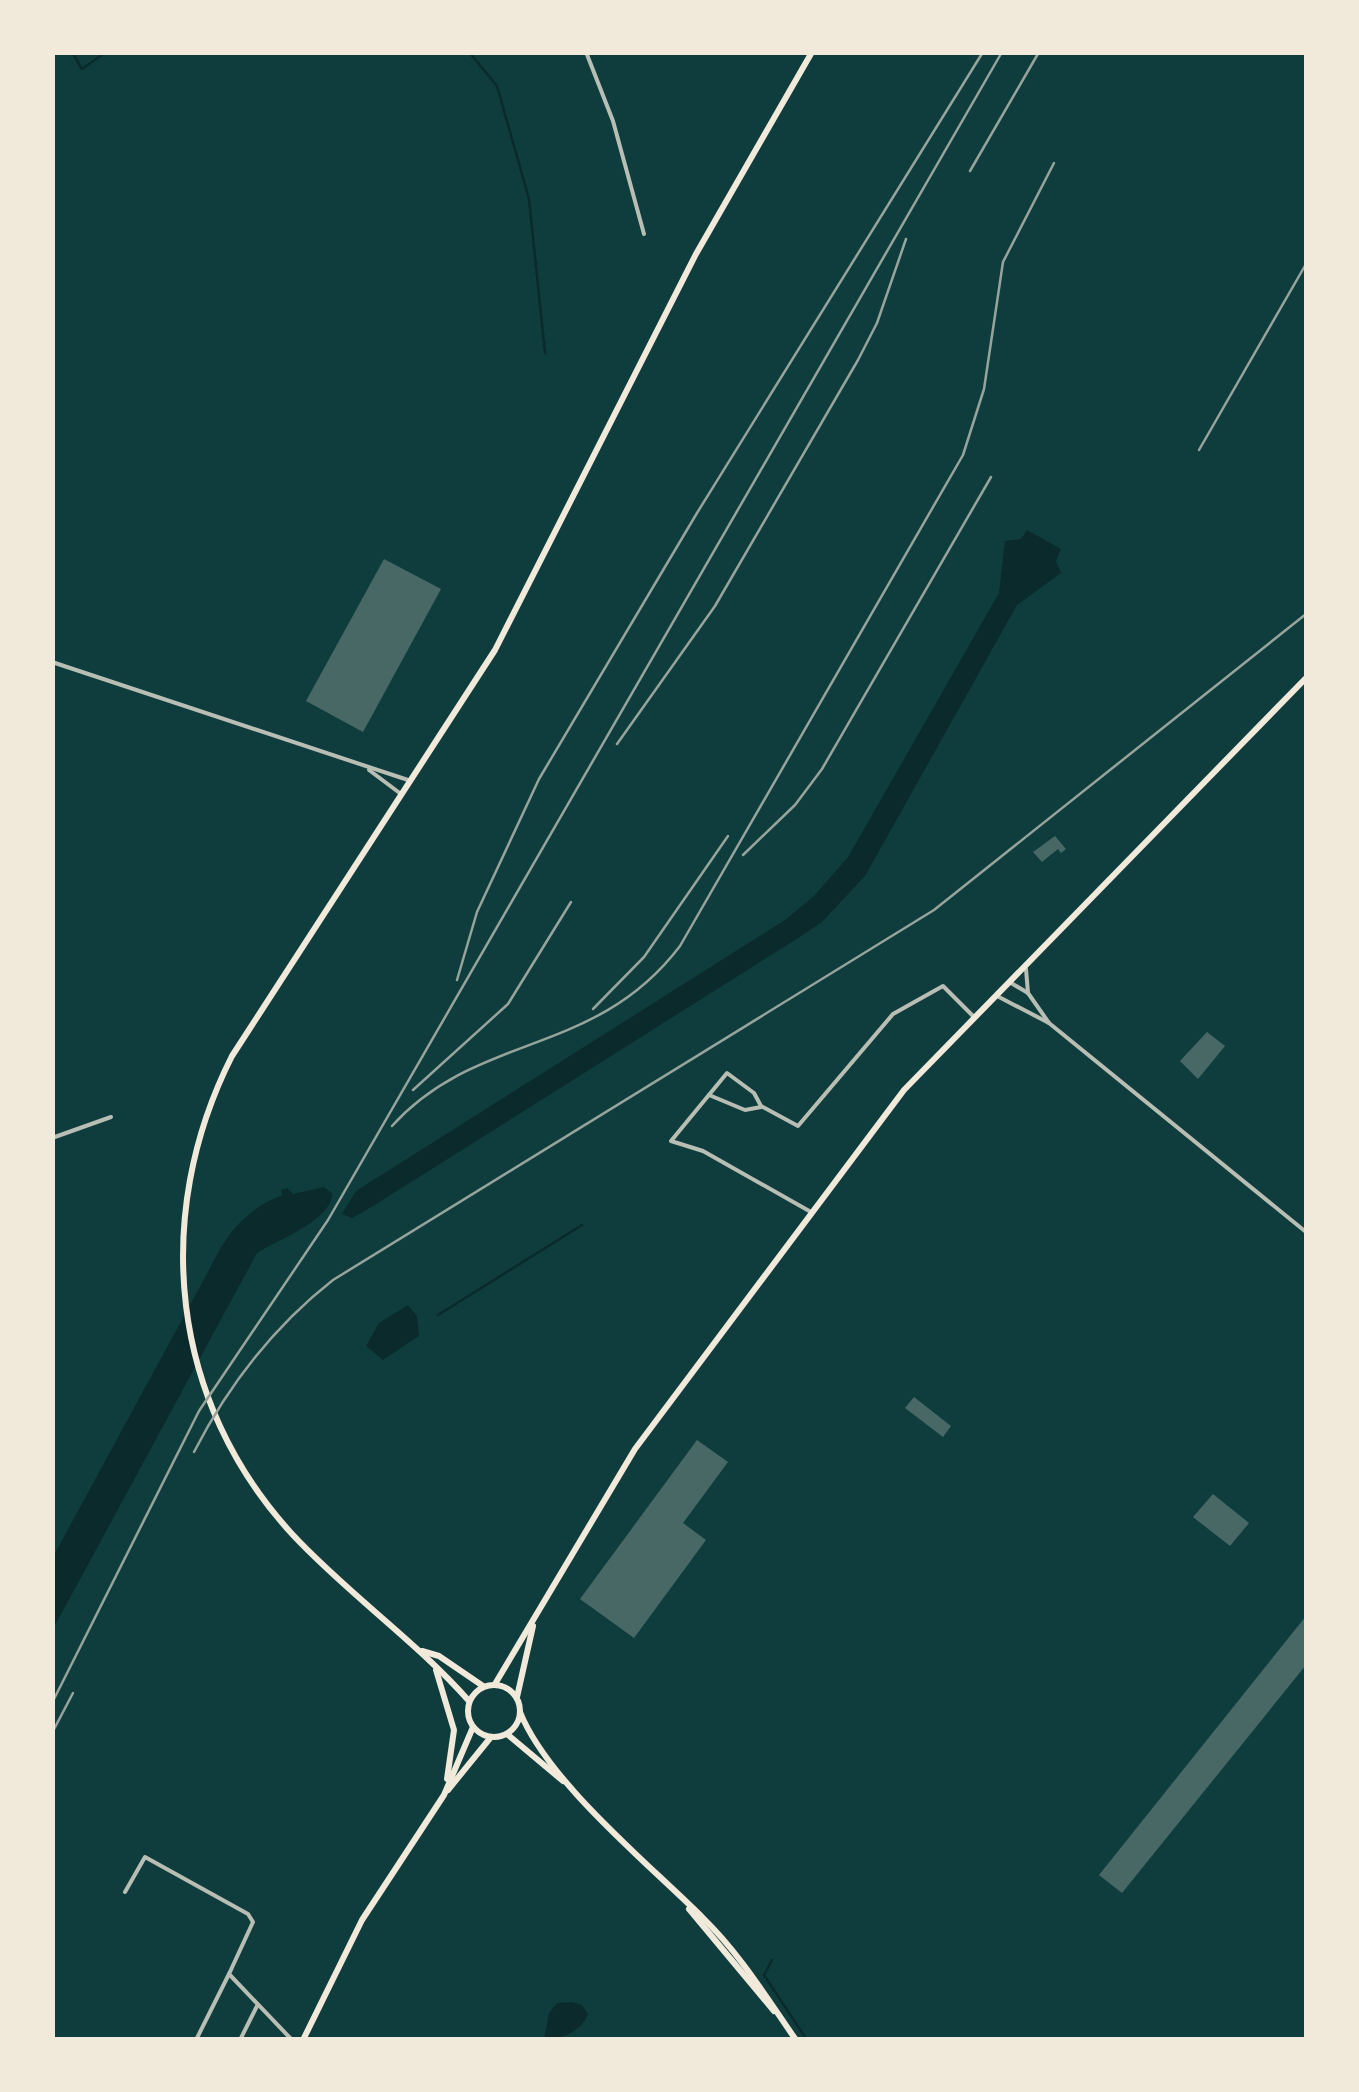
<svg xmlns="http://www.w3.org/2000/svg" width="1359" height="2092" viewBox="0 0 1359 2092" font-family="'Roboto Condensed',sans-serif">
	<style>
		.water { fill: #0a2a2b }
		.lines { fill: none; stroke-linecap: round; stroke-linejoin: round }
		.stream { stroke: #0a2a2b; stroke-width: 2.5 }
		.building { fill: #486865 }
		.minor { stroke: #b8beb3; stroke-width: 4 }
		.secondary { stroke: #f1e9da; stroke-width: 6 }
		.primary { stroke: #f1e9da; stroke-width: 6 }
		.rail { stroke: #97a49c; stroke-width: 2.5 }
	</style>
	<rect width="100%" height="100%" fill="#0f3d3e"/>
	<g class="water">
		<path d="M1027 530 1061 549 1056 561 1061 573 1017 605 865 876 822 922 795 940 373 1206 352 1218 342 1214 356 1191 785 920 814 896 848 857 999 593 1005 541 1021 539Z"/>
		<path d="M287 1188 293 1194 324 1187 332 1193C333 1220 277 1240 257 1253L53 1629V1557L209 1270C226 1234 245 1210 282 1195L281 1190Z"/>
		<path d="M408 1305 417 1316 419 1336 383 1360 366 1346 379 1323Z"/>
		<path d="M572 2002 582 2005 588 2014C581 2032 561 2040 544 2039L549 2013 557 2003Z"/>
	</g>
	<g class="lines">
		<g class="stream">
			<path d="M72 52 82 69 106 52"/>
			<path d="M469 52 497 86 529 199 545 353"/>
			<path d="M438 1315 582 1225"/>
			<path d="M772 1960 764 1975 807 2040"/>
		</g>
	</g>
	<g class="building">
		<path d="M384 559 441 589 363 732 306 701Z"/>
		<path d="M1055 836 1066 849 1061 853 1058 849 1042 862 1033 852Z"/>
		<path d="M1207 1032 1225 1046 1198 1079 1180 1061Z"/>
		<path d="M914 1397 951 1426 943 1437 905 1408Z"/>
		<path d="M697 1440 728 1462 683 1523 706 1540 634 1638 580 1599Z"/>
		<path d="M1213 1494 1249 1523 1230 1546 1193 1517Z"/>
		<path d="M1306 1616V1665L1122 1893 1099 1875Z"/>
	</g>
	<g class="lines">
		<g class="minor">
			<path d="M586 52 613 121 644 234"/>
			<path d="M52 662 408 780"/>
			<path d="M369 770 401 794"/>
			<path d="M1026 969 1028 993 1049 1023"/>
			<path d="M1011 983 1028 993"/>
			<path d="M999 997 1049 1023 1306 1232"/>
			<path d="M709 1095 745 1110 761 1107"/>
			<path d="M52 1138 111 1117"/>
			<path d="M811 1212 703 1151 671 1141 727 1073 754 1093 761 1106 798 1126 893 1014 943 986 973 1016"/>
			<path d="M125 1892 145 1857 248 1914 253 1922 229 1974 292 2040"/>
			<path d="M196 2040 229 1974"/>
			<path d="M240 2040 257 2006"/>
		</g>
		<g class="secondary">
			<path d="M495 1684 635 1449 904 1090 1306 678"/>
			<path d="M517 1697 533 1626"/>
			<path d="M520 1712C548 1782 649 1864 703 1918 740 1954 766 1997 796 2040"/>
			<path d="M507 1734 563 1781"/>
			<path d="M689 1909 774 2011"/>
		</g>
		<g class="primary">
			<path d="M422 1651 439 1656 483 1686"/>
			<path d="M436 1670 454 1730 447 1779"/>
			<circle cx="494" cy="1711" r="26"/>
			<path d="M469 1701C416 1641 348 1594 293 1535 170 1402 151 1216 232 1056L495 650 696 254 812 52"/>
			<path d="M448 1790 491 1737"/>
			<path d="M303 2040 362 1920 444 1795 473 1727"/>
		</g>
		<g class="rail">
			<path d="M970 171 1039 52"/>
			<path d="M1199 450 1306 264"/>
			<path d="M617 744 715 606 858 360 877 323 906 239"/>
			<path d="M743 855 795 805 822 769 991 477"/>
			<path d="M457 980 477 912 539 779 697 513 983 52"/>
			<path d="M593 1009 644 957 728 836"/>
			<path d="M413 1090 508 1004 571 902"/>
			<path d="M392 1126C478 1031 595 1058 680 946L963 455 984 389 1003 262 1054 163"/>
			<path d="M194 1452C229 1384 273 1327 333 1280L934 910 1306 614"/>
			<path d="M52 1703 199 1411 328 1220 1002 52"/>
			<path d="M52 1733 73 1693"/>
		</g>
	</g>
	<rect width="1359" height="2092" fill="none" stroke="#f1e9da" stroke-width="110"/>
</svg>
